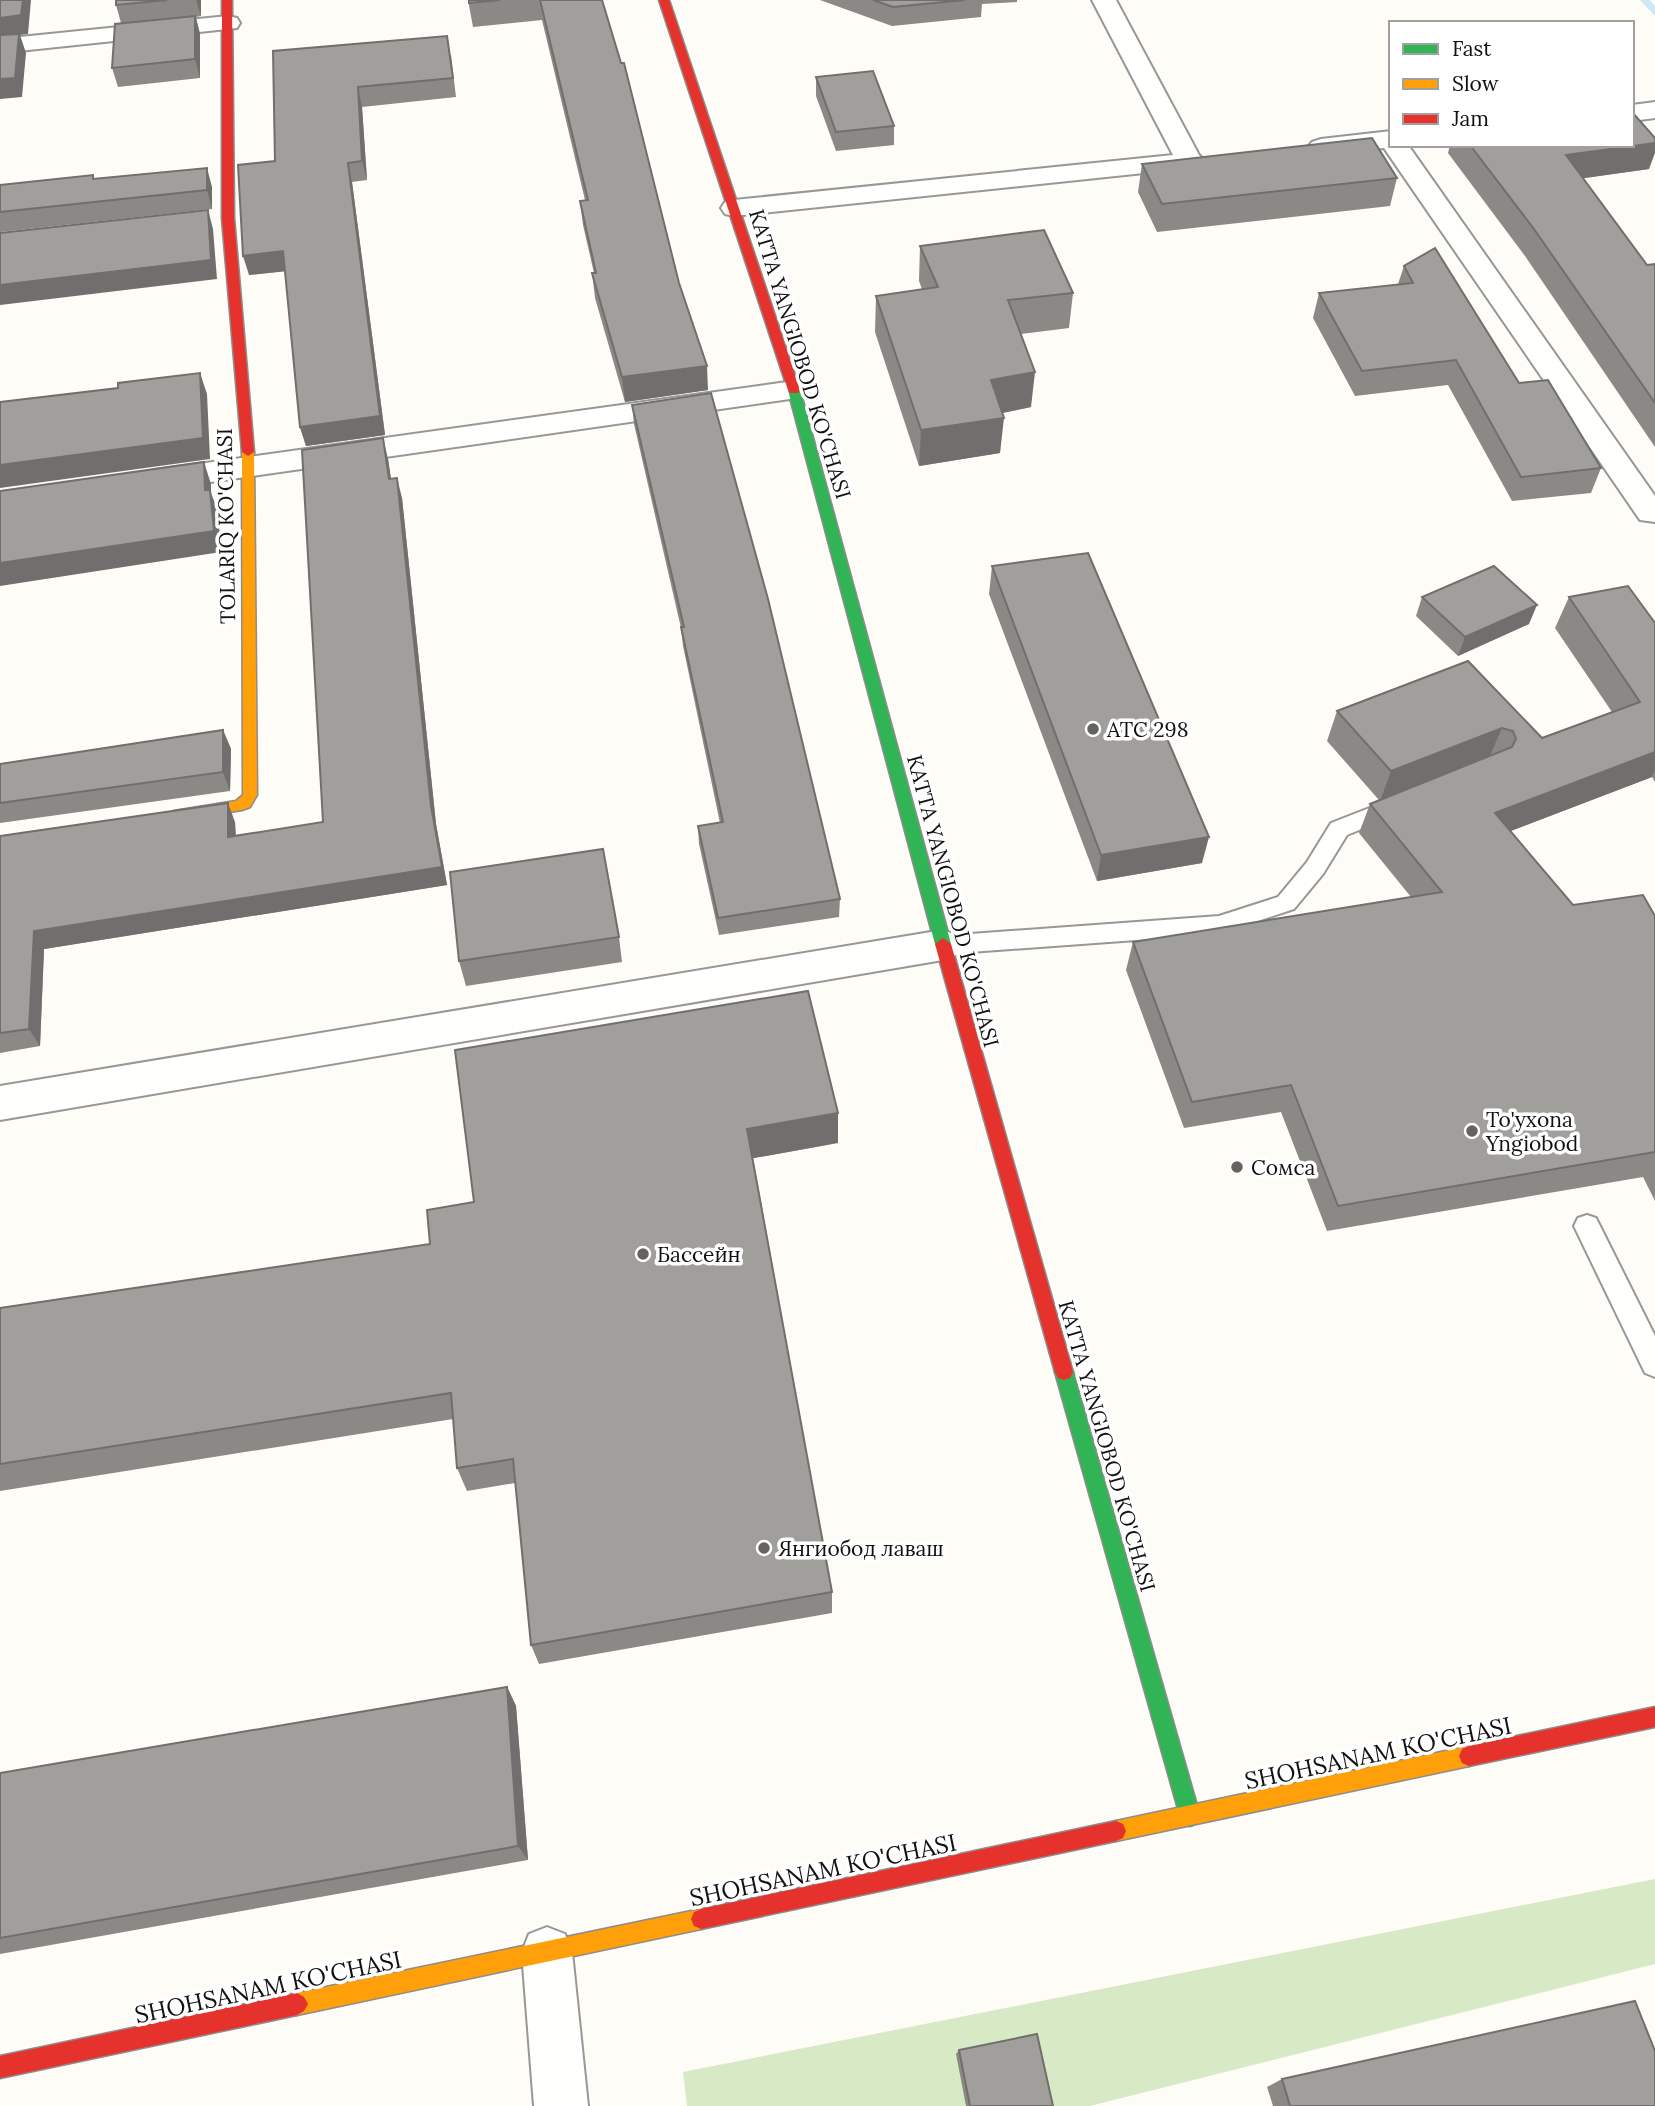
<svg xmlns="http://www.w3.org/2000/svg" width="1655" height="2106" viewBox="0 0 1655 2106" font-family="Lora,serif">
	<style>
		.forest { fill: #d8eac5 }
		.lines { fill: none; stroke-linecap: round; stroke-linejoin: round }
		.stream { fill: #cde8f7; fill-rule: evenodd }
		.lane-casing { stroke: #979795; stroke-width: 4 }
		.street-casing { stroke: #979795; stroke-width: 4 }
		.fast-casing { stroke: #8e8d8b; stroke-width: 3 }
		.slow-casing { stroke: #8e8d8b; stroke-width: 3 }
		.jam-casing { stroke: #8e8d8b; stroke-width: 3 }
		.lane { fill: #fffffe; fill-rule: evenodd }
		.street { fill: #fffffe; fill-rule: evenodd }
		.fast { fill: #30b455; fill-rule: evenodd }
		.slow { fill: #ff9f0a; fill-rule: evenodd }
		.jam { fill: #e5322d; fill-rule: evenodd }
		.wall { fill: #8a8986 }
		.shaded-wall { fill: #716f6d }
		.building { fill: #a19f9c; stroke: #716f6d; stroke-width: 2 }
		.poi-dot { fill: #646362; stroke: #fff; stroke-width: 2.5 }
		.labels { text-anchor: middle; dominant-baseline: central; stroke-width: 7; stroke-linejoin: round; paint-order: stroke }
		.street-label { font-size: 21px; fill: #111; stroke: #fff }
		.poi-label { font-size: 21px; fill: #111; stroke: #fff; text-anchor: start }
		.near-street-label { font-size: 24px; fill: #111; stroke: #fff }
	</style>
	<rect width="100%" height="100%" fill="#fdfcf7"/>
	<path class="forest" d="M1655 1879V1964L1090 2106H687L683 2072Z"/>
	<g class="lines">
		<path class="stream" d="M1640 0H1650L1655 6V16Z"/>
		<defs>
			<g id="lane">
				<path d="M1395 798 1403 800 1406 806 1403 812 1347 835 1323 874 1294 909 1219 934 943 954 935 952 931 945 935 938 943 936 1219 916 1278 897 1307 862 1331 823Z"/>
				<path d="M1587 1215 1596 1218 1655 1336V1377L1645 1373 1574 1226 1578 1218Z"/>
			</g>
			<g id="street">
				<path d="M1092 0H1116L1199 155 1205 161 1201 167 734 216 725 214 721 208 725 202 734 200 1173 155Z"/>
				<path d="M228 16 237 18 240 23 237 28 0 53V39Z"/>
				<path d="M1655 102V118L1632 121V105Z"/>
				<path d="M1391 131V145H1408L1655 496V522L1640 520 1384 148 1321 155 1312 152 1308 147 1312 142 1321 139Z"/>
				<path d="M794 381 804 383 809 390 804 397 155 490 144 487 140 480 144 473 155 470Z"/>
				<path d="M943 930 956 935 962 945 956 955 943 960 0 1120V1086Z"/>
				<path d="M547 1927 565 1934 572 1952 588 2106H534L522 1952 529 1934Z"/>
			</g>
			<g id="fast">
				<path d="M794 386 800 390 951 944 943 950 935 944 788 390Z"/>
				<path d="M1064 1364 1070 1366 1073 1372 1200 1816 1197 1823 1190 1826 1183 1823 1180 1816 1055 1372 1058 1366Z"/>
			</g>
			<g id="slow">
				<path d="M248 448 254 452 257 795 250 807 242 810 179 820 172 815 174 811 236 801 243 795 242 452Z"/>
				<path d="M1469 1746 1476 1749 1479 1756 1476 1763 1469 1766 1116 1841 1109 1838 1106 1831 1109 1824 1116 1821Z"/>
				<path d="M701 1909 708 1912 711 1919 708 1926 701 1929 297 2015 290 2011 286 2004 290 1997 297 1993Z"/>
			</g>
			<g id="jam">
				<path d="M222 0H232L234 218 254 452 248 456 242 452 222 218Z"/>
				<path d="M659 0H669L800 390 798 393H790L788 390Z"/>
				<path d="M943 938 951 944 1073 1372 1070 1378 1064 1380 1058 1378 1055 1372 935 944Z"/>
				<path d="M1655 1707V1727L1469 1766 1462 1763 1459 1756 1462 1749 1469 1746Z"/>
				<path d="M1116 1821 1123 1824 1126 1831 1123 1838 1116 1841 701 1929 694 1926 691 1919 694 1912 701 1909Z"/>
				<path d="M297 1993 304 1997 308 2004 304 2011 297 2015 0 2078V2056Z"/>
			</g>
		</defs>
		<use href="#lane" class="lane-casing"/>
		<use href="#street" class="street-casing"/>
		<use href="#fast" class="fast-casing"/>
		<use href="#slow" class="slow-casing"/>
		<use href="#jam" class="jam-casing"/>
		<use href="#lane" class="lane"/>
		<use href="#street" class="street"/>
		<use href="#fast" class="fast"/>
		<use href="#slow" class="slow"/>
		<use href="#jam" class="jam"/>
	</g>
	<g class="wall">
		<path d="M116 0H201V16L196 17 200 34V78L118 87 112 68 121 23 116 5Z"/>
		<path d="M468 0H602L708 390 625 402 595 298 592 273H594L583 225 580 201 585 200 542 20 473 27Z"/>
		<path d="M820 0H1017V2L982 4 981 17 892 26Z"/>
		<path d="M273 51 451 55 456 97 362 107 367 180 352 182 385 435 306 446 300 427 285 271 249 275 275 161Z"/>
		<path d="M816 77 894 126V145L836 151 816 96Z"/>
		<path d="M1450 145H1632L1649 169 1583 178 1647 265 1655 264V447L1525 256 1448 153Z"/>
		<path d="M1142 164 1397 178 1390 206 1157 232 1138 192Z"/>
		<path d="M94 179 212 187V209L0 232V185Z"/>
		<path d="M920 246 1073 293 1069 328 1021 334 1031 407 1002 413 1000 453 919 466 875 332 876 296 922 289 919 281Z"/>
		<path d="M1404 266 1519 383 1601 468 1591 493 1512 501 1448 385 1355 396 1313 318 1319 293 1398 284Z"/>
		<path d="M632 405 840 899 839 917 719 935 699 844 698 826 720 823 683 646 681 628 634 424Z"/>
		<path d="M388 459 391 479 402 498 436 824 447 885 44 949 40 1046 0 1053V836L235 822 236 836 323 822Z"/>
		<path d="M992 566 1202 863 1097 881 989 594Z"/>
		<path d="M1422 597 1529 624 1458 656 1416 616Z"/>
		<path d="M1569 597 1655 623V782L1652 777 1510 831 1573 905 1655 916V1201L1643 1177 1327 1231 1281 1112 1184 1128 1126 970 1133 942 1411 897 1359 833 1370 804 1379 800 1327 741 1337 711 1468 661 1542 738 1612 712 1555 628Z"/>
		<path d="M223 730 231 749 230 791 0 823V764Z"/>
		<path d="M619 937 622 962 466 986 459 961Z"/>
		<path d="M838 1143 753 1158 832 1592V1613L539 1664 531 1645 515 1483 467 1491 457 1468 453 1419 0 1491V1308L430 1244 427 1210Z"/>
		<path d="M507 1687 516 1706 528 1860 0 1954V1773Z"/>
		<path d="M959 2050 1053 2106H966L956 2054Z"/>
		<path d="M1282 2079 1655 2106H1273L1267 2087Z"/>
	</g>
	<g class="shaded-wall">
		<path d="M23 0H31L28 34 20 35 26 53 22 97 0 99V18Z"/>
		<path d="M196 0H201V16Z"/>
		<path d="M195 16 200 34V78L195 59Z"/>
		<path d="M358 87 362 107 367 180 362 161Z"/>
		<path d="M1655 143V153L1649 169 1557 182 1566 155Z"/>
		<path d="M348 163 352 182 385 435 306 446 300 427Z"/>
		<path d="M207 168 212 187V209L207 190Z"/>
		<path d="M208 210 213 229 217 279 0 305V285Z"/>
		<path d="M283 251 288 271 249 275 243 256Z"/>
		<path d="M707 366 708 390 625 402 622 377Z"/>
		<path d="M1035 372 1031 407 988 416 991 380Z"/>
		<path d="M200 373 207 394 210 459 0 488V465Z"/>
		<path d="M1004 418 1000 453 919 466 921 430Z"/>
		<path d="M383 438 388 459 394 499 389 479Z"/>
		<path d="M204 462 211 484V493L218 511 221 552 0 586V563L205 490Z"/>
		<path d="M397 478 402 498 436 824 447 885 44 949 40 1046 29 1029 34 931 431 806Z"/>
		<path d="M1537 605 1529 624 1458 656 1465 637Z"/>
		<path d="M1502 728 1489 758 1380 801 1391 771Z"/>
		<path d="M223 730 231 749 230 791 223 772Z"/>
		<path d="M1655 752V770L1652 777 1482 842 1495 813Z"/>
		<path d="M228 803 235 822 236 856 228 837Z"/>
		<path d="M1209 837 1202 863 1097 881 1101 855Z"/>
		<path d="M838 1113V1143L749 1159 747 1129Z"/>
		<path d="M507 1687 516 1706 528 1860 518 1846Z"/>
	</g>
	<g class="building">
		<path d="M0 0H23L21 15 0 18Z"/>
		<path d="M116 0H167L116 5Z"/>
		<path d="M469 0H500L469 3Z"/>
		<path d="M540 0H602L621 63H624L679 283 707 366 622 377 592 273H596L580 201 588 200Z"/>
		<path d="M873 0H965L893 7Z"/>
		<path d="M195 16V59L112 68 115 24Z"/>
		<path d="M19 34 15 78 0 79V35Z"/>
		<path d="M447 36 453 78 358 87 362 161 348 163 380 416 300 427 283 251 243 256 238 165 275 161 273 51Z"/>
		<path d="M873 71 894 126 836 132 816 77Z"/>
		<path d="M1632 112 1655 138V143L1566 155 1647 265 1655 264V403L1534 229 1470 145H1632Z"/>
		<path d="M1372 138 1397 178 1162 204 1142 164Z"/>
		<path d="M207 168V190L0 212V185L93 175V179Z"/>
		<path d="M208 210 211 260 0 285V233Z"/>
		<path d="M1044 230 1073 293 1008 300 1035 372 991 380 1004 418 921 430 876 296 938 287 920 246Z"/>
		<path d="M1435 248 1519 383 1548 380 1601 468 1521 477 1456 360 1362 371 1319 293 1413 283 1404 266Z"/>
		<path d="M200 373 203 438 0 465V402L118 388V383Z"/>
		<path d="M711 393 768 599 840 899 718 918 698 826 723 822 681 627H684L632 405Z"/>
		<path d="M383 438 389 479 397 478 431 806 442 867 34 931 29 1029 0 1033V836L228 803V837L323 822 302 450Z"/>
		<path d="M204 462 205 490H210L214 531 0 563V491Z"/>
		<path d="M1088 553 1209 837 1101 855 992 566Z"/>
		<path d="M1494 566 1537 605 1465 637 1422 597Z"/>
		<path d="M1628 586 1655 623V752L1495 813 1573 905 1643 895 1655 916V1152L1338 1206 1291 1085 1192 1102 1133 942 1442 892 1370 804 1512 747 1516 739 1513 731 1502 728 1391 771 1337 711 1468 661 1542 738 1640 702 1569 597Z"/>
		<path d="M223 730V772L0 803V764Z"/>
		<path d="M603 849 619 937 459 961 450 872Z"/>
		<path d="M808 991 838 1113 747 1129 832 1592 531 1645 513 1459 457 1468 451 1393 0 1464V1308L430 1244 427 1210 474 1202 455 1050Z"/>
		<path d="M507 1687 518 1846 0 1938V1773Z"/>
		<path d="M1635 2001 1655 2051V2106H1290L1282 2079Z"/>
		<path d="M1037 2034 1053 2106H970L959 2050Z"/>
	</g>
	<g class="poi-dot">
		<circle cx="1093" cy="729" r="7"/>
		<circle cx="1472" cy="1131" r="7"/>
		<circle cx="1237" cy="1167" r="7"/>
		<circle cx="643" cy="1254" r="7"/>
		<circle cx="764" cy="1548" r="7"/>
	</g>
	<g class="labels">
		<g class="street-label">
			<text transform="translate(800 354) rotate(73)">KATTA YANGIOBOD KO'CHASI</text>
			<text transform="translate(226 526) rotate(-91)">TOLARIQ KO'CHASI</text>
			<text transform="translate(953 901) rotate(75)">KATTA YANGIOBOD KO'CHASI</text>
			<text transform="translate(1107 1446) rotate(74)">KATTA YANGIOBOD KO'CHASI</text>
		</g>
		<g class="poi-label">
			<text x="1107" y="729">АТС 298</text>
			<text x="1486" y="1119">To'yxona<tspan x="1486" dy="24">Yngiobod</tspan></text>
			<text x="1251" y="1167">Сомса</text>
			<text x="657" y="1254">Бассейн</text>
			<text x="778" y="1548">Янгиобод лаваш</text>
		</g>
		<g class="near-street-label">
			<text transform="translate(1378 1753) rotate(-12)">SHOHSANAM KO'CHASI</text>
			<text transform="translate(823 1870) rotate(-12)">SHOHSANAM KO'CHASI</text>
			<text transform="translate(268 1987) rotate(-12)">SHOHSANAM KO'CHASI</text>
		</g>
	</g>
	<rect x="1389" y="21" width="245" height="126" fill="#ffffff" stroke="#a0a0a0" stroke-width="2"/>
	<rect x="1403" y="44" width="35" height="10" fill="#30b455" stroke="#a0a0a0" stroke-width="2"/>
	<text x="1452" y="56" font-size="21" fill="#111111">Fast</text>
	<rect x="1403" y="79" width="35" height="10" fill="#ff9f0a" stroke="#a0a0a0" stroke-width="2"/>
	<text x="1452" y="91" font-size="21" fill="#111111">Slow</text>
	<rect x="1403" y="114" width="35" height="10" fill="#e5322d" stroke="#a0a0a0" stroke-width="2"/>
	<text x="1452" y="126" font-size="21" fill="#111111">Jam</text>
</svg>
